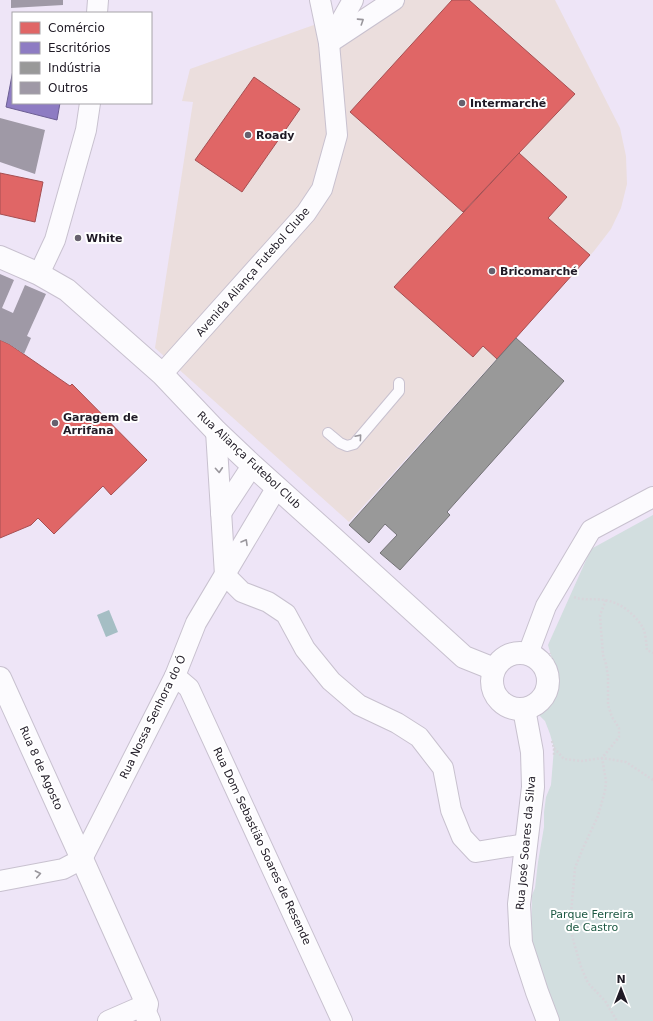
<svg xmlns="http://www.w3.org/2000/svg" width="653" height="1021" viewBox="0 0 653 1021" font-family="'DejaVu Sans',sans-serif">
	<style>
		.commercial { fill: #ebdedd }
		.green { fill: #d2dedf }
		.water { fill: #a5bec4 }
		.shops { fill: #e06666; stroke: #a64f52 }
		.offices { fill: #8e7cc3; stroke: #6d5f94 }
		.industry { fill: #999; stroke: #747376 }
		.building { fill: #9f99a6 }
		.lines { fill: none; stroke-linecap: round; stroke-linejoin: round }
		.service-casing { stroke: #c8c1cf; stroke-width: 12 }
		.minor-casing { stroke: #c8c1cf; stroke-width: 22 }
		.tertiary-casing { stroke: #c8c1cf; stroke-width: 24 }
		.path { stroke: #d8d5db; stroke-width: 2.5; stroke-dasharray: 2 2; stroke-linecap: butt }
		.service { stroke: #fcfbfe; stroke-width: 10 }
		.minor { stroke: #fcfbfe; stroke-width: 20 }
		.tertiary { stroke: #fcfbfe; stroke-width: 22 }
		.oneway { stroke: #99969c }
		.poi-dot { fill: #67616e; stroke: #fff; stroke-width: 1.5 }
		.labels { text-anchor: middle; dominant-baseline: central; stroke-width: 4; stroke-linejoin: round; paint-order: stroke }
		.poi-label { font-size: 11px; font-weight: bold; fill: #1f1a25; stroke: #fff; text-anchor: start }
		.street-label { font-size: 11px; fill: #1f1a25; stroke: #fff }
		.park-label { font-size: 11px; fill: #1c5842; stroke: #fff }
	</style>
	<rect width="100%" height="100%" fill="#eee5f7"/>
	<path class="commercial" d="M384 0H555L620 128 626 156 627 184 621 208 611 229 594 251 349 522 155 348 193 102 182 101 190 69Z"/>
	<path class="green" d="M653 515V1021H557L531 940 532 895 535 888 538 862 544 827V812L546 797 551 785 554 748 550 734 545 721 538 714 559 684 548 645 591 549Z"/>
	<path class="water" d="M109 610 118 632 106 637 97 615Z"/>
	<g class="shops">
		<path d="M452 0H469L575 94 463 212 350 112Z"/>
		<path d="M254 77 300 109 242 192 195 160Z"/>
		<path d="M519 153 567 197 548 218 590 255 497 359 483 346 473 357 394 287Z"/>
		<path d="M0 173 43 182 35 222 0 214Z"/>
		<path d="M0 340 9 344 70 386 72 384 147 460 111 495 103 486 54 534 38 518 31 525 0 538Z"/>
	</g>
	<path class="offices" d="M13 70V103H60L57 120 6 107Z"/>
	<path class="industry" d="M516 338 564 381 447 512 450 515 400 570 380 553 397 535 385 524 369 543 349 525Z"/>
	<g class="building">
		<path d="M11 0H63V5L11 8Z"/>
		<path d="M0 118 45 130 35 174 0 162Z"/>
		<path d="M0 274 14 280 2 308 13 313 25 285 46 294 27 336 31 338 24 354 9 344 0 340Z"/>
	</g>
	<g class="lines">
		<defs>
			<path id="service" d="M328 433 340 443 347 446 354 444 399 391V383"/>
			<g id="minor">
				<path d="M97 13 98 0"/>
				<path d="M331 39 353 0"/>
				<path d="M329 43 394 0"/>
				<path d="M39 274 55 240 86 130 90 103"/>
				<path d="M162 374 306 213 322 189 337 135 329 43 320 0"/>
				<path d="M216 431 225 575"/>
				<path d="M221 513 246 475 253 466"/>
				<path d="M225 575 242 592 268 602 286 614 305 649 331 681 359 705 397 723 419 737 443 768 451 810 462 837 476 852 525 844"/>
				<path d="M528 654 546 606 591 530 653 497"/>
				<path d="M175 676 189 688 342 1021"/>
				<path d="M0 881 63 869 82 859 175 676 196 623 277 487"/>
				<path d="M108 1021 147 1004"/>
			</g>
			<g id="tertiary">
				<path d="M0 257 39 274 67 290 162 374 216 431 253 466 332 537 464 657 494 669"/>
				<circle cx="520" cy="681" r="28"/>
				<path d="M0 678 82 859 147 1004 145 1012 149 1021"/>
				<path d="M524 709 532 752 533 787 519 904 521 943 537 992 548 1021"/>
			</g>
		</defs>
		<use href="#service" class="service-casing"/>
		<use href="#minor" class="minor-casing"/>
		<use href="#tertiary" class="tertiary-casing"/>
		<g class="path">
			<path d="M574 597C583 601 594 598 604 600 620 602 635 614 643 628 646 634 646 643 647 650L653 653"/>
			<path d="M606 600 600 615 603 655 606 664 608 676V705L612 717 619 728V737L602 758 606 781 605 791 598 816 583 848 575 868 570 925 574 943 581 967 588 983 605 1001 617 1021"/>
			<path d="M544 705 555 690 558 681 550 653"/>
			<path d="M552 741 554 748V755"/>
			<path d="M554 748 564 759 582 761 602 758 626 762 653 780"/>
		</g>
		<use href="#service" class="service"/>
		<use href="#minor" class="minor"/>
		<use href="#tertiary" class="tertiary"/>
	</g>
	<defs><path id="oneway-chevron" d="M-2-3.5L2.5 0L-2 3.5" fill="none" stroke-width="1.6" stroke-linecap="round" stroke-linejoin="round"/></defs>
	<g class="oneway">
		<use href="#oneway-chevron" transform="translate(361 21) rotate(-33)"/>
		<use href="#oneway-chevron" transform="translate(359 437) rotate(-49)"/>
		<use href="#oneway-chevron" transform="translate(219 470) rotate(86)"/>
		<use href="#oneway-chevron" transform="translate(245 542) rotate(-60)"/>
		<use href="#oneway-chevron" transform="translate(38 874) rotate(-11)"/>
	</g>
	<g class="poi-dot">
		<circle cx="462" cy="103" r="4"/>
		<circle cx="248" cy="135" r="4"/>
		<circle cx="78" cy="238" r="4"/>
		<circle cx="492" cy="271" r="4"/>
		<circle cx="55" cy="423" r="4"/>
	</g>
	<g class="labels">
		<g class="poi-label">
			<text x="470" y="103">Intermarché</text>
			<text x="256" y="135">Roady</text>
			<text x="86" y="238">White</text>
			<text x="500" y="271">Bricomarché</text>
			<text x="63" y="417">Garagem de<tspan x="63" dy="13">Arrifana</tspan></text>
		</g>
		<g class="street-label">
			<text transform="translate(253 272) rotate(-49)">Avenida Aliança Futebol Clube</text>
			<text transform="translate(249 460) rotate(43)">Rua Aliança Futebol Club</text>
			<text transform="translate(153 717) rotate(-64)">Rua Nossa Senhora do Ó</text>
			<text transform="translate(41 768) rotate(66)">Rua 8 de Agosto</text>
			<text transform="translate(526 843) rotate(-85)">Rua José Soares da Silva</text>
			<text transform="translate(262 846) rotate(65)">Rua Dom Sebastião Soares de Resende</text>
		</g>
		<g class="park-label">
			<text x="592" y="914">Parque Ferreira<tspan x="592" dy="13">de Castro</tspan></text>
		</g>
	</g>
	<rect x="12" y="12" width="140" height="92" fill="#ffffff" stroke="#a5a3a8"/>
	<rect x="20" y="22" width="20" height="12" fill="#e06666" stroke="#a5a3a8"/>
	<text x="48" y="32" font-size="12" fill="#1f1a25">Comércio</text>
	<rect x="20" y="42" width="20" height="12" fill="#8e7cc3" stroke="#a5a3a8"/>
	<text x="48" y="52" font-size="12" fill="#1f1a25">Escritórios</text>
	<rect x="20" y="62" width="20" height="12" fill="#999999" stroke="#a5a3a8"/>
	<text x="48" y="72" font-size="12" fill="#1f1a25">Indústria</text>
	<rect x="20" y="82" width="20" height="12" fill="#9f99a6" stroke="#a5a3a8"/>
	<text x="48" y="92" font-size="12" fill="#1f1a25">Outros</text>
	<g transform="translate(621 989)" stroke="#ffffff" stroke-width="3" paint-order="stroke">
	<path d="M0-3L7 15L0 10L-7 15Z" fill="#1f1a25"/>
	<text y="-6" font-size="11" font-weight="bold" text-anchor="middle" fill="#1f1a25">N</text>
	</g>
</svg>
